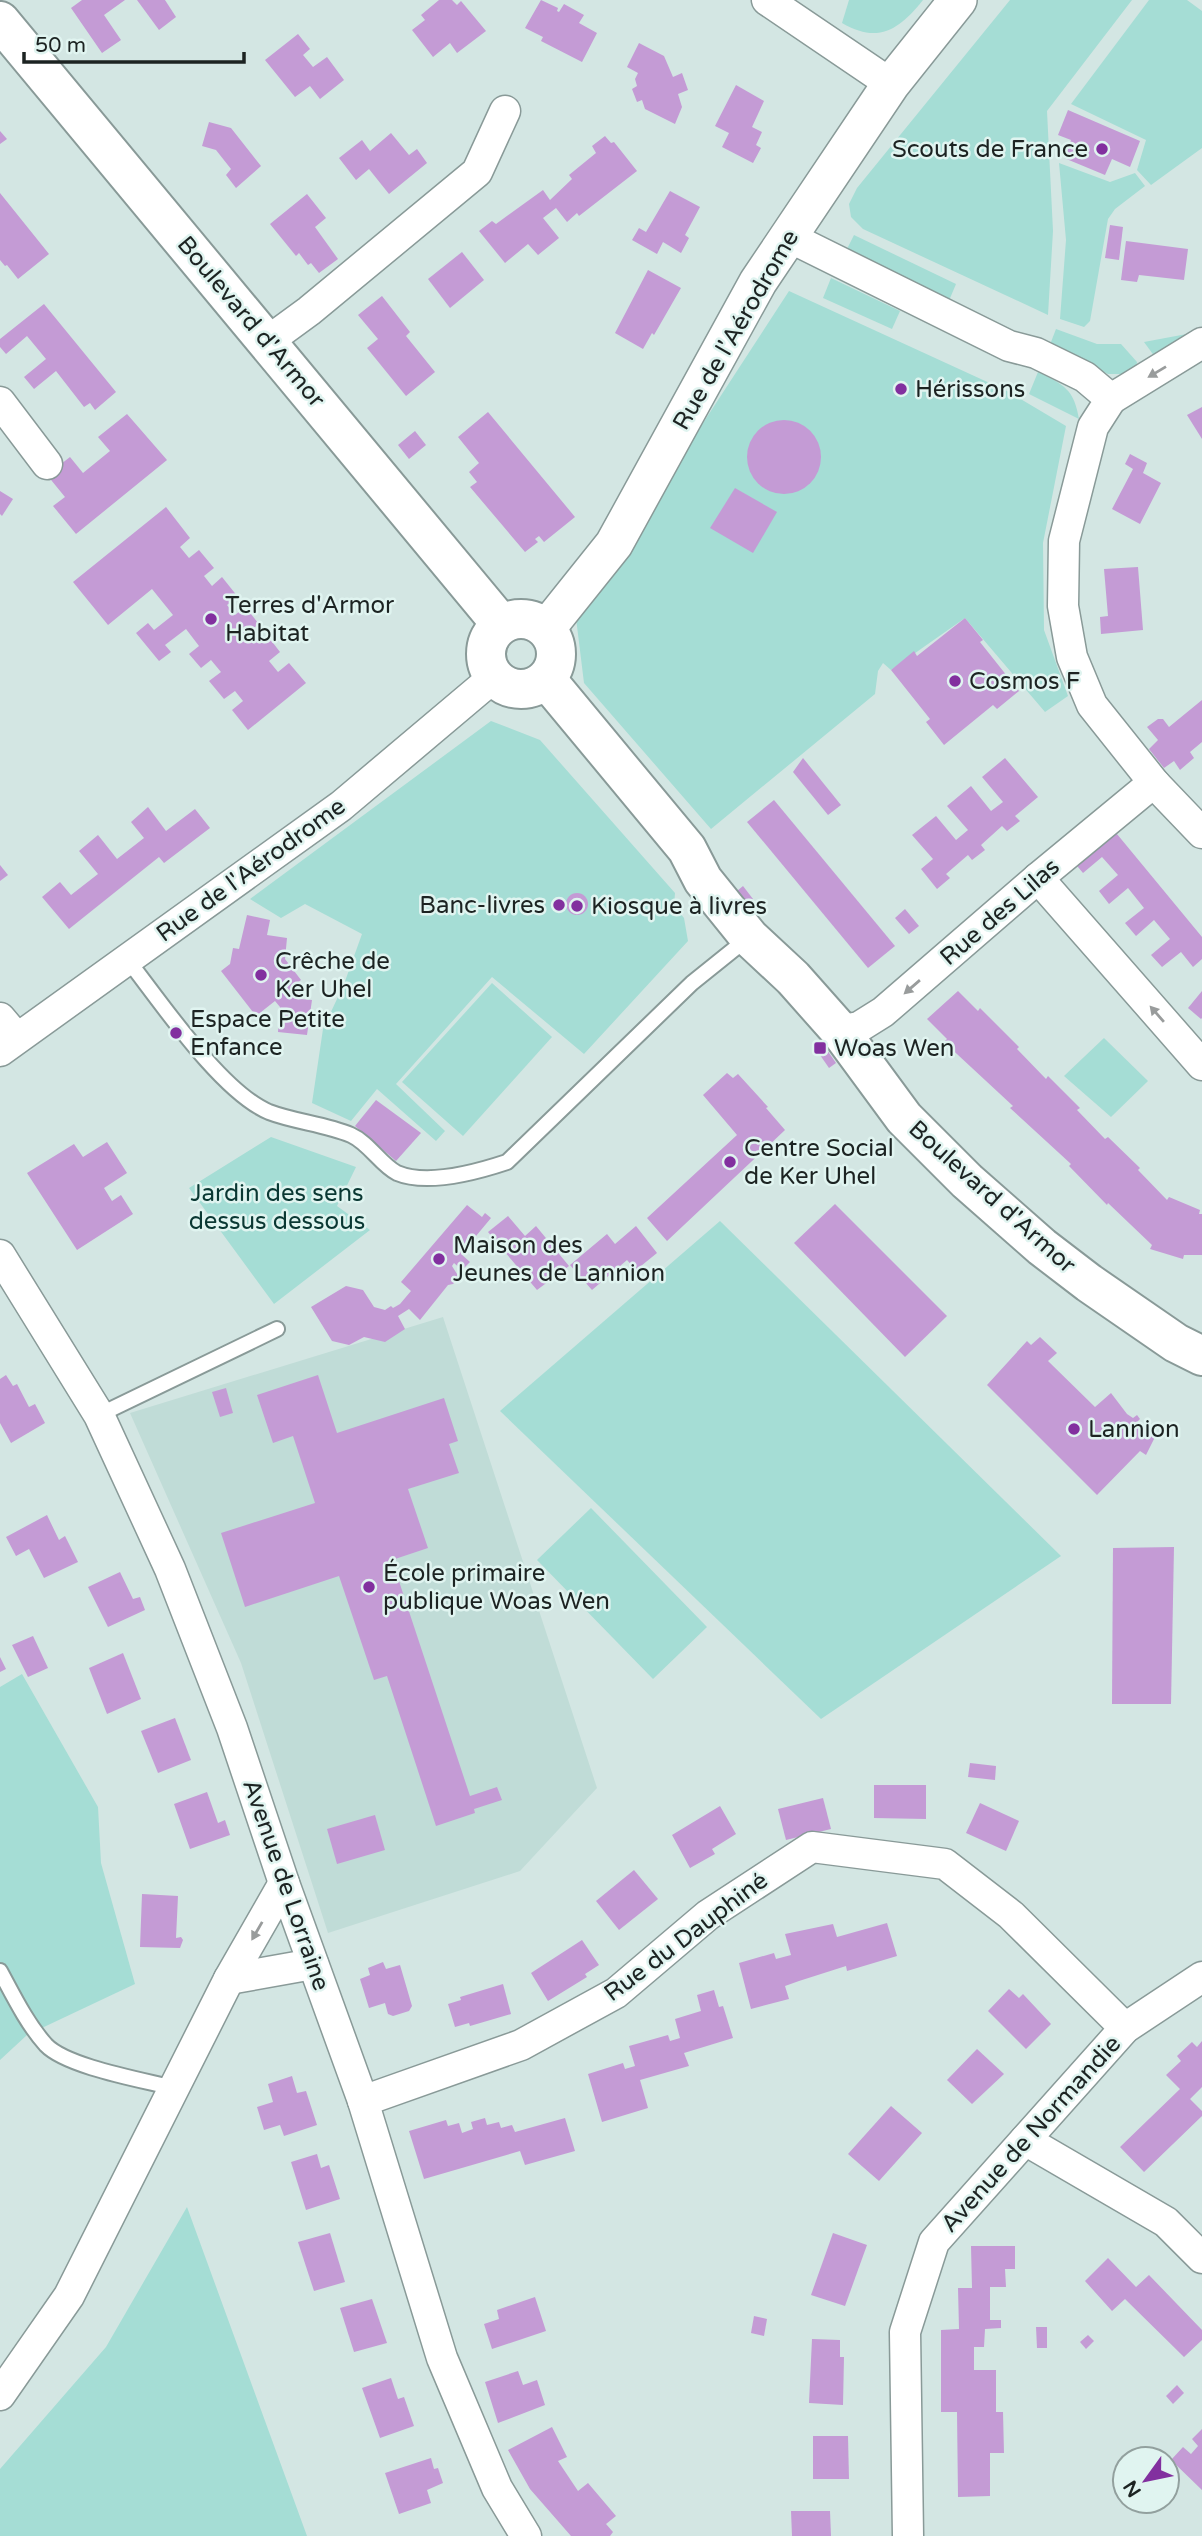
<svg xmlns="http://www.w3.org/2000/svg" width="1202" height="2536" viewBox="0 0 1202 2536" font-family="'Varela Round',sans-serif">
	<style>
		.built { fill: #c0dcd7 }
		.green { fill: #a5ddd5 }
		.building { fill: #c49bd5 }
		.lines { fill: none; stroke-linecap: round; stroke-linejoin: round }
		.service-casing { stroke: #899a98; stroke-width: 18 }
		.minor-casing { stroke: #899a98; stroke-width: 33 }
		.tertiary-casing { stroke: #899a98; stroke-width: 40 }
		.secondary-casing { stroke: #899a98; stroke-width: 42 }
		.service { stroke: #fff; stroke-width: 14 }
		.minor { stroke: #fff; stroke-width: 30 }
		.tertiary { stroke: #fff; stroke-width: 37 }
		.secondary { stroke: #fff; stroke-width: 38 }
		.oneway { fill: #999c9c }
		.poi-dot { fill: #82309f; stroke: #e0f4f0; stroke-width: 2.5 }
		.labels { text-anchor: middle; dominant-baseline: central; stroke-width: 5; stroke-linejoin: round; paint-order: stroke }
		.poi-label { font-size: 24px; fill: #1c2322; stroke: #e0f4f0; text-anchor: start }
		.street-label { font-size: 24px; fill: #1c2322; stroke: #e0f4f0 }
		.park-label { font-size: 24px; fill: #0a3833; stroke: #e0f4f0 }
	</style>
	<rect width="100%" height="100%" fill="#d3e6e3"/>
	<path class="built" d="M443 1317 597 1788 520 1871 328 1933 241 1663 130 1413Z"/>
	<g class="green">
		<path d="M849 0H923C899 30 878 44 842 23Z"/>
		<path d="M1010 0H1132L1047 111 1053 231 1048 315 863 229 851 217 849 204 857 188Z"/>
		<path d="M1149 0H1187L1202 11V148L1151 185 1137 170 1146 140 1071 104Z"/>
		<path d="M1059 163 1110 182 1135 173 1145 186 1115 209 1108 219 1090 321 1084 327 1060 319 1066 240Z"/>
		<path d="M854 235 956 284 948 303 844 255Z"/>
		<path d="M831 278 900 311 892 329 823 298Z"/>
		<path d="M789 291 1007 391 1066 426 1043 543 1044 630 1068 696 1045 712 965 618 891 670 883 663 878 671 875 694 711 829 584 683 576 618Z"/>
		<path d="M1056 329 1097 344H1121L1137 362 1136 369 1130 374H1108L1056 348 1051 342Z"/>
		<path d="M1192 333 1155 357 1144 342Z"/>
		<path d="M1038 372C1064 385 1074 389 1079 419L1029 394Z"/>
		<path d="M491 721 540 740 675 893 674 906 684 918 688 941 584 1054 492 977 396 1084 445 1131 436 1141 377 1089 351 1121 312 1103 323 1029 344 984 362 934 305 904 281 918 250 899Z"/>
		<path d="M492 983 552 1037 463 1136 402 1082Z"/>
		<path d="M1104 1038 1148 1081 1111 1117 1064 1076Z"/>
		<path d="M271 1137 356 1167 337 1206 370 1230 274 1304 189 1188Z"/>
		<path d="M720 1221 1061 1556 821 1719 500 1411Z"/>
		<path d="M591 1508 707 1627 653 1679 537 1560Z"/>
		<path d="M22 1674 98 1807 101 1863 135 1984 27 2035 0 2060V1687Z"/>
		<path d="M187 2207 307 2536H0V2469L106 2347Z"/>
	</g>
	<g class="building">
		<path d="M82 0H125L104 15 121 40 102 53 71 8Z"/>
		<path d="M137 0H165L176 17 159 30Z"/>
		<path d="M439 0H452L457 5 461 1 486 31 457 53 450 43 433 57 412 30 425 20 421 15Z"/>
		<path d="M541 0 558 8 557 11 559 12 564 4 584 15 579 23 597 33 582 62 541 41 543 37 525 28Z"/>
		<path d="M298 34 310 49 303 55 313 67 327 57 344 80 320 99 310 86 295 97 265 60Z"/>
		<path d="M639 43 664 56 673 77 682 73 688 90 678 94 682 107 675 124 645 109 642 100 637 102 632 89 637 86 635 79 638 73 627 67Z"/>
		<path d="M736 85 764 101 752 127 762 132 756 145 761 148 753 163 722 147 729 133 715 126Z"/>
		<path d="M1068 110 1140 141 1130 167 1112 159 1105 175 1064 158 1071 140 1058 135Z"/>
		<path d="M209 122 231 128 261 166 236 188 226 175 231 169 216 150 202 146Z"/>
		<path d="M0 131 7 139 0 144Z"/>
		<path d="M391 133 409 155 417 149 427 163 389 194 369 169 356 180 339 158 362 140 370 151Z"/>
		<path d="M605 136 611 143 614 142 637 171 579 216 577 213 567 222 556 208 543 218 559 238 538 255 528 244 505 263 479 231 492 221 496 224 543 190 550 200 572 179 569 175 596 153 592 146Z"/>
		<path d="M670 191 700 207 685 235 689 238 681 253 663 242 657 254 632 240 639 228 646 232Z"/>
		<path d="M0 193 49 254 18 279 7 265 5 266 0 260Z"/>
		<path d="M307 194 326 218 315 227 338 259 319 273 311 263 308 265 299 253 296 256 270 224Z"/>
		<path d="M1110 225 1123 227 1119 260 1105 258Z"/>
		<path d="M1126 241 1188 249 1184 280 1139 275 1137 282 1121 280Z"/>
		<path d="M462 252 484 280 450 308 428 279Z"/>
		<path d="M648 270 681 288 654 335 652 333 643 349 615 333Z"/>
		<path d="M382 296 410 332 406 336 435 372 406 396 367 348 378 339 358 315Z"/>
		<path d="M44 304 116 392 95 410 90 403 84 407 56 371 34 389 24 377 46 359 27 336 6 354 0 347V339Z"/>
		<path d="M1202 407V439L1187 415Z"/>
		<path d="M488 412 575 517 544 542 539 536 535 539 538 542 525 552 470 487 477 482 469 472 479 463 458 437Z"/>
		<path d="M127 414 167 460 76 534 53 506 65 497 47 475 70 457 83 473 110 451 98 437Z"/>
		<circle cx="784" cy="457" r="37"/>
		<path d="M415 431 426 445 409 459 398 445Z"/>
		<path d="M1130 454 1147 463 1143 473 1161 483 1140 524 1112 509 1133 469 1125 464Z"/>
		<path d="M735 488 777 512 753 553 710 528Z"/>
		<path d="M0 491 13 499 2 516 0 514Z"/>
		<path d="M166 507 190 538 180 547 189 558 199 550 214 568 204 576 212 586 222 577 238 597 227 605 235 615 245 607 259 624 248 632 257 643 267 635 280 652 269 661 278 672 289 663 306 683 248 730 232 710 243 701 235 691 224 699 209 681 221 672 211 660 201 668 189 654 199 646 186 629 165 645 171 652 159 661 136 633 148 623 154 630 173 615 152 589 108 625 73 582Z"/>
		<path d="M1138 567 1143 630 1101 634 1100 617 1108 616 1104 569Z"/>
		<path d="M965 618 983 640 980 642 1019 691 997 709 993 705 944 745 926 722 930 719 891 670 914 651 917 656Z"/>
		<path d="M1202 700V742L1190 752 1194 758 1180 770 1174 761 1164 768 1149 749 1158 740 1147 727 1158 719H1163L1169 727Z"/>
		<path d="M803 758 841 805 828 815 793 772Z"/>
		<path d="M1005 758 1038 797 1015 816 1020 821 1007 831 1002 826 981 845 985 850 972 860 968 855 946 874 950 878 937 889 921 869 933 859 912 835 936 816 956 840 968 830 947 806 971 786 991 811 1003 802 982 777Z"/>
		<path d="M774 800 895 946 868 968 747 822Z"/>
		<path d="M148 807 166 831 195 809 210 828 164 863 159 857 69 929 42 897 60 882 71 895 98 874 79 851 98 835 117 859 144 838 131 822Z"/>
		<path d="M1112 828 1202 937V959L1193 967 1181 952 1162 967 1151 955 1170 939 1154 920 1136 936 1125 923 1144 908 1128 888 1109 904 1099 891 1118 875 1102 857 1083 873 1073 861Z"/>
		<path d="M0 865 8 875 0 881Z"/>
		<path d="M743 886 753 899 747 904 737 891Z"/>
		<circle cx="577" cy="904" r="11"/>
		<path d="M905 909 919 926 909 934 895 918Z"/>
		<path d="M247 915 270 920 267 935 287 938 285 959 301 980 291 988 300 999 312 1000 307 1035 278 1032 280 1007 275 1001 256 1016 221 971 230 964 233 948 239 949Z"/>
		<path d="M958 991 978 1011 980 1008 1019 1047 1017 1049 1046 1079 1048 1076 1080 1108 1077 1110 1105 1139 1108 1137 1140 1168 1138 1170 1167 1200 1169 1197 1200 1210 1199 1214H1202V1255H1184L1183 1259 1150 1249 1152 1245 1108 1203 1107 1205 1069 1166 1071 1164 1010 1108 1013 1106 944 1042 947 1039 927 1019Z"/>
		<path d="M1202 991V1018L1201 1019 1188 1008Z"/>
		<path d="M827 1050 836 1063 829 1068 820 1055Z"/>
		<path d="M727 1073 733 1078 738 1074 768 1107 766 1108 785 1130 667 1241 647 1218 737 1135 703 1095Z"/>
		<path d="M376 1100 421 1133 396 1161 355 1126Z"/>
		<path d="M107 1142 127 1173 104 1188 112 1201 121 1195 133 1214 77 1250 27 1173 74 1144 83 1157Z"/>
		<path d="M835 1204 947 1316 905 1357 794 1243Z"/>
		<path d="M467 1205 482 1217 485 1213 491 1218 461 1254 470 1262 462 1270 454 1263 452 1266 457 1274V1280L453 1284 448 1285 420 1320 409 1309 398 1316 405 1329 385 1342 364 1337 349 1345 332 1341 311 1307 346 1286 363 1290 374 1307 385 1310 391 1306 393 1308 400 1304 411 1291 401 1282Z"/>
		<path d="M508 1216 525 1236 536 1226 569 1266 537 1290 488 1232Z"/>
		<path d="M636 1226 657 1253 636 1270 627 1260 592 1290 570 1265 607 1234 615 1244Z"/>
		<path d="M1040 1337 1057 1353 1048 1361 1095 1407 1111 1393 1127 1414 1133 1418 1137 1415 1140 1419 1137 1422 1156 1435 1146 1455 1140 1451 1097 1495 987 1385 1027 1341 1031 1345Z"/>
		<path d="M6 1375 13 1386 17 1384 29 1407 35 1404 45 1423 11 1443 0 1423V1379Z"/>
		<path d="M318 1375 337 1433 444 1398 458 1441 449 1444 459 1473 408 1489 428 1548 392 1560 470 1796 497 1787 502 1800 474 1809 475 1813 436 1826 387 1676 374 1680 339 1576 245 1607 221 1533 315 1503 293 1436 273 1443 257 1395Z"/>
		<path d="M226 1388 233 1413 220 1417 212 1392Z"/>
		<path d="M47 1515 59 1540 65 1536 78 1562 44 1578 29 1549 16 1556 6 1537Z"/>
		<path d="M1174 1547 1171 1704H1112L1113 1548Z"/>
		<path d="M120 1572 133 1599 140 1597 145 1610 108 1627 88 1587Z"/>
		<path d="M33 1636 48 1668 28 1677 12 1645Z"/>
		<path d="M123 1653 141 1699 107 1714 89 1668Z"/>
		<path d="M0 1657 6 1669 0 1672Z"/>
		<path d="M175 1718 191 1760 158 1773 141 1731Z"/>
		<path d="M970 1763 996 1766 995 1780 968 1777Z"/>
		<path d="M874 1785H926V1819L874 1818Z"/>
		<path d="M207 1792 218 1823 225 1820 230 1835 190 1849 174 1804Z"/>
		<path d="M823 1798 831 1829 786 1840 778 1809Z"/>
		<path d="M980 1803 1019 1821 1006 1851 966 1833Z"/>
		<path d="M720 1806 736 1834 712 1849 715 1854 690 1868 672 1835Z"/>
		<path d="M375 1815 385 1850 337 1864 327 1829Z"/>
		<path d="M634 1870 658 1899 619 1930 596 1901Z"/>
		<path d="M142 1894 178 1896 176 1938 181 1937 183 1940 180 1948 140 1947Z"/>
		<path d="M887 1923 897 1956 847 1971 846 1966 799 1981 785 1986 789 1999 751 2009 739 1963 774 1953 776 1959 791 1955 785 1934 833 1924 837 1937Z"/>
		<path d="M582 1940 599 1965 585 1974 587 1977 548 2001 531 1973Z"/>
		<path d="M383 1962 386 1969 400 1965 412 2006 409 2011 393 2016 388 2014 385 2003 369 2008 360 1979 370 1975 368 1968Z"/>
		<path d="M503 1984 511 2014 470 2026 469 2023 455 2027 448 2004 461 2000 460 1997Z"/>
		<path d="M1009 1989 1019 1998 1023 1994 1051 2024 1026 2049 988 2011Z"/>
		<path d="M714 1990 719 2007 723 2006 733 2038 684 2053 689 2066 640 2080 648 2108 602 2122 588 2074 623 2063 625 2069 635 2066 629 2046 668 2035 670 2041 680 2038 675 2019 701 2011 697 1995Z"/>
		<path d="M1202 2041V2087L1190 2099 1202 2111V2116L1144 2172 1120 2147 1180 2089 1166 2075 1181 2061 1177 2056 1192 2042 1197 2047Z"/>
		<path d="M977 2049 1004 2074 972 2104 947 2080Z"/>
		<path d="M292 2076 297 2093 306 2091 317 2125 284 2136 280 2125 264 2130 257 2107 273 2102 268 2084Z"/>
		<path d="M891 2106 922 2133 879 2181 848 2154Z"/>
		<path d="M485 2118 487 2125 499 2122 501 2128 512 2125 515 2132 565 2118 575 2151 525 2165 520 2151 424 2179 409 2131 446 2120 448 2126 459 2123 462 2133 473 2129 471 2122Z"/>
		<path d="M317 2154 321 2168 329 2165 340 2199 306 2210 291 2162Z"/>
		<path d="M330 2233 345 2282 314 2291 298 2242Z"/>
		<path d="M833 2233 867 2245 845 2306 811 2295Z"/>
		<path d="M971 2246H1015V2269H1005L1006 2287H990V2320H1001V2328L985 2329 984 2347H974V2370H996V2412H1003L1004 2453H990V2496L958 2497 957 2412H941V2330L959 2329 958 2288H972Z"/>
		<path d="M1108 2258 1136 2287 1149 2275 1202 2330V2340L1184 2357 1125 2299 1112 2311 1085 2281Z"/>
		<path d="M535 2297 546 2331 492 2349 484 2324 499 2319 497 2310Z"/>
		<path d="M372 2299 387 2343 354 2352 340 2308Z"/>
		<path d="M754 2316 767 2319 764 2336 751 2333Z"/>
		<path d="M1036 2327H1047V2348H1037Z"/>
		<path d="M1088 2335 1094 2341 1086 2349 1080 2342Z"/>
		<path d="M812 2339 840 2340V2357H844L843 2405 809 2403Z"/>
		<path d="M518 2371 523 2385 537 2380 545 2405 498 2423 485 2382Z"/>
		<path d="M391 2378 398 2399 404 2397 414 2426 380 2438 362 2388Z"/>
		<path d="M1177 2385 1184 2393 1173 2404 1166 2396Z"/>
		<path d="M552 2427 567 2457 558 2461 578 2491 588 2483 616 2516 606 2524 613 2532 610 2536H571L530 2489 508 2450Z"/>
		<path d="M1202 2429V2490L1171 2460 1183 2447 1191 2454 1198 2446 1192 2439Z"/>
		<path d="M813 2436H848L849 2479H813Z"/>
		<path d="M431 2458 434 2469 438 2468 443 2483 427 2490 431 2503 399 2514 385 2473Z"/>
		<path d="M791 2511H830L831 2536H792Z"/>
	</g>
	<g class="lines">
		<defs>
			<g id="service">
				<path d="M127 959C160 1001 221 1092 269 1112 295 1122 325 1124 351 1135 369 1143 381 1165 397 1173 428 1186 477 1172 507 1162L692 983 748 938"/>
				<path d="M99 1415 277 1329"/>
				<path d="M0 1971C13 1995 27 2024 46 2045 67 2067 143 2080 174 2088"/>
			</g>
			<g id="minor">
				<path d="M767 0 891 84"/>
				<path d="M789 237 1009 346 1036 353 1085 377 1111 399 1093 427 1064 541 1063 606 1072 657 1092 705 1155 784 1202 833"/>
				<path d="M268 341 309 311 477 172 505 111"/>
				<path d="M1111 399 1202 343"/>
				<path d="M0 402 47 464"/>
				<path d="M1038 878 1202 1065"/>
				<path d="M0 1018 17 1038"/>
				<path d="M840 1031 859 1027 883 1012 1038 878 1147 788 1155 784"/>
				<path d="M0 1051 341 806 494 677"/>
				<path d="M0 1255 99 1415 170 1569 232 1728 284 1883 363 2101 442 2358 497 2488 526 2536"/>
				<path d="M229 1979 313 1964"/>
				<path d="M363 2101 521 2045 616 1993 708 1915 812 1847 945 1864 1011 1915 1125 2028"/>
				<path d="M1025 2140 1166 2222 1202 2258"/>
				<path d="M0 2395 69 2296 229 1979 284 1883"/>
				<path d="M908 2536 905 2332 934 2242 1125 2028 1202 1977"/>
			</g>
			<path id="tertiary" d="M546 629 614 544 758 282 891 84 958 0"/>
			<g id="secondary">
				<path d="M0 21 501 624"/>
				<circle cx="521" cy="654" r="35"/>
				<path d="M546 679 687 849 703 880 749 937 793 978 840 1031 904 1118 967 1181 1042 1247 1089 1283 1176 1343 1202 1356"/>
			</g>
		</defs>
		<use href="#service" class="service-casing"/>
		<use href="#minor" class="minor-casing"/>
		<use href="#tertiary" class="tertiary-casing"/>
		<use href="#secondary" class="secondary-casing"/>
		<use href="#service" class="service"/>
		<use href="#minor" class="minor"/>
		<use href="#tertiary" class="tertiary"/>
		<use href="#secondary" class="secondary"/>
	</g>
	<defs><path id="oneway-solid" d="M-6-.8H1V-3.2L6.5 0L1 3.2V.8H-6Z" transform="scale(1.75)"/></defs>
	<g class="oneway">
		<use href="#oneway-solid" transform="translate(1157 372) rotate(149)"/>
		<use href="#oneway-solid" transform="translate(912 987) rotate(139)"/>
		<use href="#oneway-solid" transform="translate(1157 1014) rotate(-131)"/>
		<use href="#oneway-solid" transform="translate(257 1931) rotate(120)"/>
	</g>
	<g class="poi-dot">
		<circle cx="1102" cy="149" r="7"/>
		<circle cx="901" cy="389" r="7"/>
		<circle cx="211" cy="619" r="7"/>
		<circle cx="955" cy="681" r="7"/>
		<circle cx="559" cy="905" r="7"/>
		<circle cx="577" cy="906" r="7"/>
		<circle cx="261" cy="975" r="7"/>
		<circle cx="176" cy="1033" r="7"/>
		<rect x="813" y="1041" width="14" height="14" rx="3.5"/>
		<circle cx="730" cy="1162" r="7"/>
		<circle cx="439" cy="1259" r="7"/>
		<circle cx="1074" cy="1429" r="7"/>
		<circle cx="369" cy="1587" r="7"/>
	</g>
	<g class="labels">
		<g class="poi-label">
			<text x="1088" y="149" text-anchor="end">Scouts de France</text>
			<text x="915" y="389">Hérissons</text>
			<text x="225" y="605">Terres d'Armor<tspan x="225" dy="28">Habitat</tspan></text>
			<text x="969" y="681">Cosmos F</text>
			<text x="545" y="905" text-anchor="end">Banc-livres</text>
			<text x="591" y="906">Kiosque à livres</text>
			<text x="275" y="961">Crêche de<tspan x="275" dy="28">Ker Uhel</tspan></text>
			<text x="190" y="1019">Espace Petite<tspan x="190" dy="28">Enfance</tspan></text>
			<text x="834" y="1048">Woas Wen</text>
			<text x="744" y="1148">Centre Social<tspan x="744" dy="28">de Ker Uhel</tspan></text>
			<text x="453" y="1245">Maison des<tspan x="453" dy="28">Jeunes de Lannion</tspan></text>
			<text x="1088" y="1429">Lannion</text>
			<text x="383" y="1573">École primaire<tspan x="383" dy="28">publique Woas Wen</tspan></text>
		</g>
		<g class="street-label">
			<text transform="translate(251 322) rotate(50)">Boulevard d'Armor</text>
			<text transform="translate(736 330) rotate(-60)">Rue de l'Aérodrome</text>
			<text transform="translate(251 870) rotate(-36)">Rue de l'Aérodrome</text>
			<text transform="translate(1000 912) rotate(-41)">Rue des Lilas</text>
			<text transform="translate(992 1197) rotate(42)">Boulevard d'Armor</text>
			<text transform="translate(286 1885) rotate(71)">Avenue de Lorraine</text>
			<text transform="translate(686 1937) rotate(-37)">Rue du Dauphiné</text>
			<text transform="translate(1031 2134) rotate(-48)">Avenue de Normandie</text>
		</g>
		<g class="park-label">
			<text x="277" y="1193">Jardin des sens<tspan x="277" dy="28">dessus dessous</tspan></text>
		</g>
	</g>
	<g transform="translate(1146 2480) rotate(237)"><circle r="33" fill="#e0f4f0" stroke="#92a09e" stroke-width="2"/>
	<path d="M0-5L12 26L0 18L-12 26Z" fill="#82309f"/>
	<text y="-10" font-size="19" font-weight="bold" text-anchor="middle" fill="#1c2322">N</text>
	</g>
	<path d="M24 52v10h220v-10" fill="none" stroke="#1c2322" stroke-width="3.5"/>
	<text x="35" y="52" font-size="21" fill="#1c2322" stroke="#e0f4f0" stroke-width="5" paint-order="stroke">50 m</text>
</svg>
